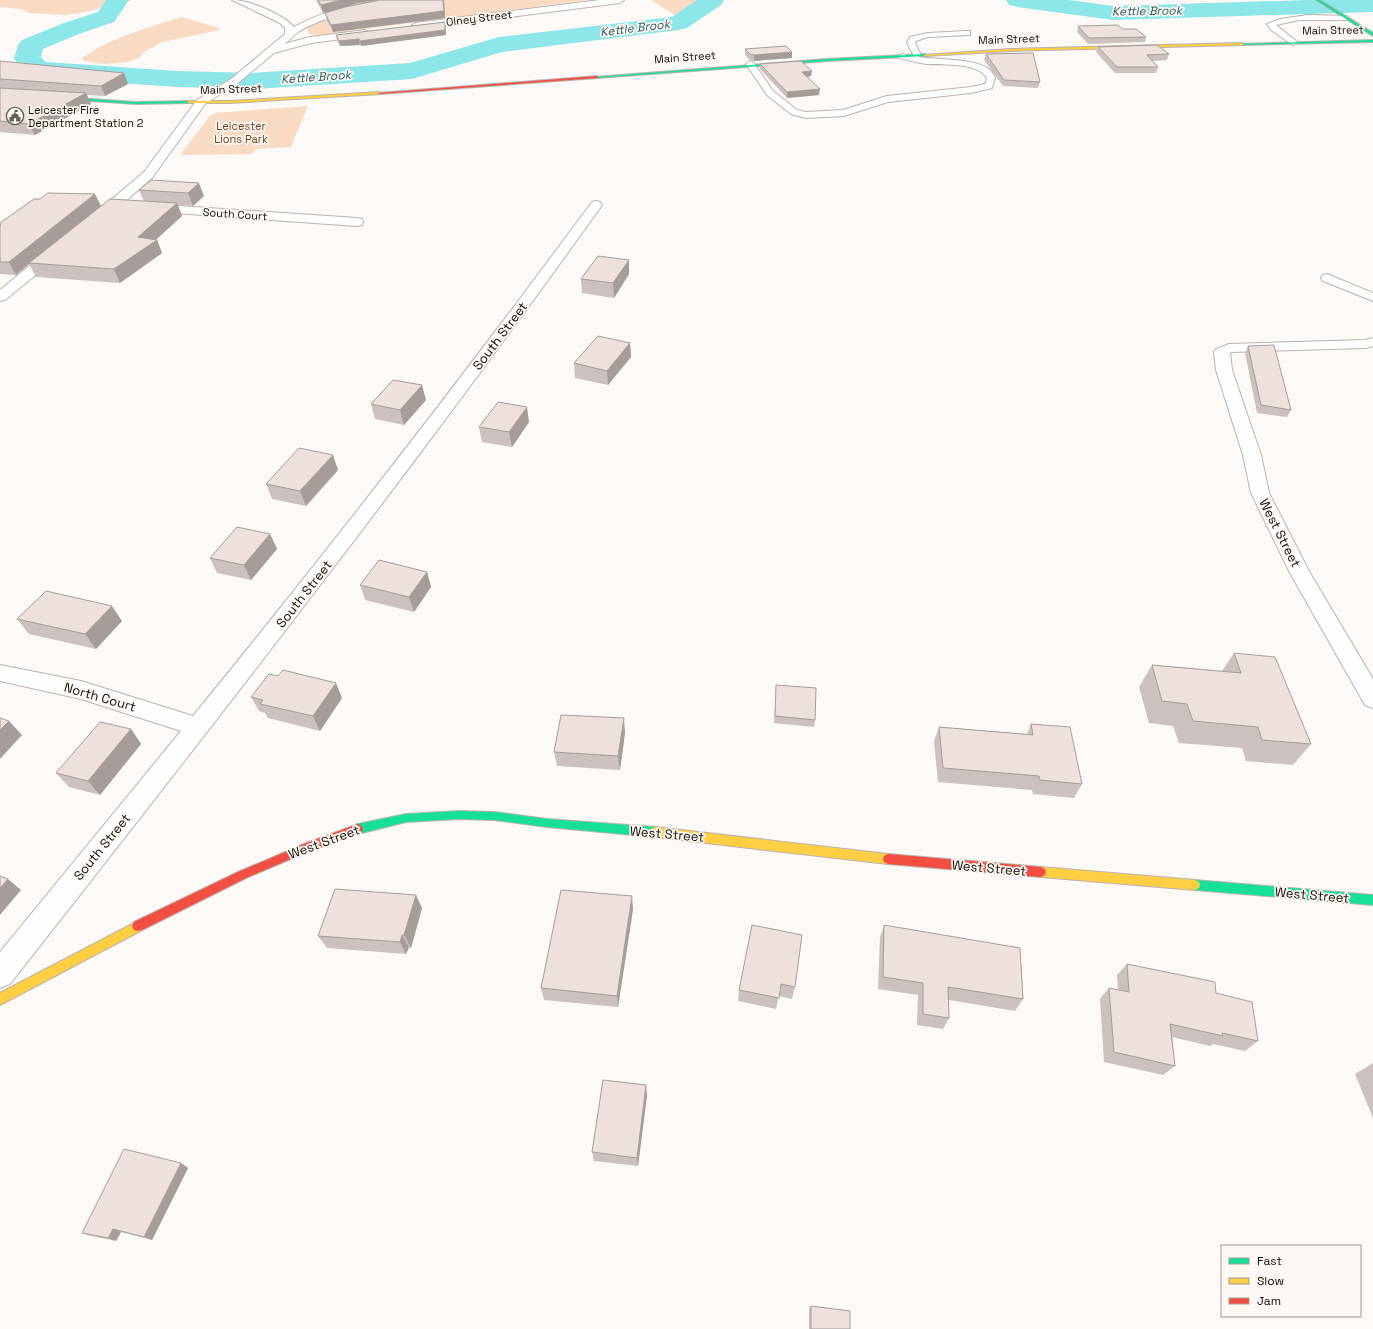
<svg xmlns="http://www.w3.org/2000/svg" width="1373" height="1329" viewBox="0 0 1373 1329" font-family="'Space Grotesk',sans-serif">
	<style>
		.green { fill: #f9dac2 }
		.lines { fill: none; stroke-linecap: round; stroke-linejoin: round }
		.river { fill: #8de7e8; fill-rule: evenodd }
		.lane-casing { stroke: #b9b3ae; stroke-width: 2 }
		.street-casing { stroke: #b9b3ae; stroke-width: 2 }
		.fast-casing { stroke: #b9b3ae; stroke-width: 2 }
		.slow-casing { stroke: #b9b3ae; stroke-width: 2 }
		.jam-casing { stroke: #b9b3ae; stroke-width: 2 }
		.path { stroke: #e1e0de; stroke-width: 1.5; stroke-dasharray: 1.5 1.5; stroke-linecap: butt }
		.lane { fill: #fffefe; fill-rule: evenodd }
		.street { fill: #fffefe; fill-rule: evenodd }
		.fast { fill: #16e098; fill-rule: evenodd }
		.slow { fill: #ffcf43; fill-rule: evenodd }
		.jam { fill: #f24e42; fill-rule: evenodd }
		.wall { fill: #ccc1be }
		.shaded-wall { fill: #a69d9b }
		.building { fill: #ede0dd; stroke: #a69d9b }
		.labels { text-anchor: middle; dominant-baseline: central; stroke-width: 3.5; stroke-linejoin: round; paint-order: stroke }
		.far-street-label { font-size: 11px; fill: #120a04; stroke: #fef8f4 }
		.far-poi-label { font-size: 11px; fill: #120a04; stroke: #fef8f4; text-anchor: start }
		.far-park-label { font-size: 11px; fill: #6d3e14; stroke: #fef8f4 }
		.far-water-label { font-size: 12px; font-style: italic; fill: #275d5e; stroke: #fef8f4 }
		.street-label { font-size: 13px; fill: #120a04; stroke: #fef8f4 }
	</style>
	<rect width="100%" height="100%" fill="#fcf9f6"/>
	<g class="green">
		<path d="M0 0H133L85 12 66 15 29 13 21 9 0 7Z"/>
		<path d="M408 0H588L320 35 309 34 307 29 319 22Z"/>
		<path d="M652 0H704L698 7 679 18Z"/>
		<path d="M182 17 219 28 220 30 162 42 144 52 139 58 127 62 105 64 84 61 82 58C112 37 147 28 182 17Z"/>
		<path d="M308 106 291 147 256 149 252 154 180 155 209 117 215 113Z"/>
	</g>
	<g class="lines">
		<g class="river">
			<path d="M106 0H129L114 22 79 34 43 49 41 57 46 62 178 71 252 73 410 63 499 37 672 17 697 0H724L721 5 687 28 678 30 502 52 412 79 252 89 178 87 39 78 30 76 14 59 18 45 22 40 61 24 98 12Z"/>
			<path d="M1006 0H1069L1113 6 1308 0H1373V12L1113 20 1017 7 1009 5Z"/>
		</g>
		<defs>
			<g id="lane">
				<path d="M1308 15 1346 16 1350 18 1346 20H1299L1276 25 1296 41 1297 43 1293 45 1271 30 1267 24 1280 19Z"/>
				<path d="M967 31H970V35L928 37 916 41 915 43 921 55 918 57C937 60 976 58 990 70 992 72 994 75 995 78L992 88 971 93 888 102 844 116 806 118 791 114 767 95 746 64 750 61 753 62 773 91 797 110 806 112 843 110 887 96 971 87 985 84 987 78C977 62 944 65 927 64 918 63 908 60 899 58L898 56 902 54 914 56 907 43 910 37 928 33Z"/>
				<path d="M1327 274 1373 293V301L1323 281 1321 278 1323 275Z"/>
				<path d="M1373 338V346L1366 348 1232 352 1222 356 1217 355 1215 352 1217 349 1229 344 1365 340Z"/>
			</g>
			<g id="street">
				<path d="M232 0C249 0 283 14 294 27 325 10 364 0 399 0L398 2C364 10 328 14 298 32 293 36 289 41 284 44L310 37 365 30 370 33 365 36 311 43 274 53 238 83 205 104 152 178 103 221H93L92 218 93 215 144 172 197 100 231 79 285 34V28L280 23Z"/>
				<path d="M600 0H624L620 3 415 29 411 26 415 23Z"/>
				<path d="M596 201 600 202 602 205 600 208C411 472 211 728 10 984L0 988V952L181 731 81 699 0 681V665L81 681 193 716C330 548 463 377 592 202Z"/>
				<path d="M151 204 357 218 362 219 363 222 362 225 357 226 147 211 145 208 147 205Z"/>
				<path d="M55 248 60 249 62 252 60 255 5 300 0 301V290L50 249Z"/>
				<path d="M1222 347 1228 349 1230 352 1232 370 1261 455 1269 493 1310 573 1373 679V708L1365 705 1290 573 1251 493 1243 455 1216 370 1214 352 1216 349Z"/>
			</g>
			<g id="fast">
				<path d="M1316 0H1320L1373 33V36Z"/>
				<path d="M1373 40V42L1242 45 1240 44Z"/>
				<path d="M925 54 926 56 827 61 597 78 595 77 827 59Z"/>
				<path d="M0 93 136 102 189 101 191 102 189 103 136 104 0 95Z"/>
				<path d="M459 811 494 812 547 819 655 827 659 829 660 832 659 835 655 837 547 827 494 820 459 819 406 822 358 834 354 832 353 829 354 826 358 824 406 814Z"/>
				<path d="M1195 880 1373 895V905L1195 890 1191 888 1190 885 1191 882Z"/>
			</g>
			<g id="slow">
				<path d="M1242 43 1243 45 1011 51 925 56 923 55 1011 49Z"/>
				<path d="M380 92 381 94 230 103H189L187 102 189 101H230Z"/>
				<path d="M655 827 888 854 892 856 893 859 892 862 888 864 655 837 651 835 650 832 651 829Z"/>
				<path d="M1041 867 1195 880 1199 882 1200 885 1199 888 1195 890 1041 877 1037 875 1036 872 1037 869Z"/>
				<path d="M138 921 142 922 144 926 142 930 0 1005V993Z"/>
			</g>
			<g id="jam">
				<path d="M597 76 598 78 380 94 378 93Z"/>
				<path d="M358 824 362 826 363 829 362 832 312 850 246 878 142 930 138 931 134 930 132 926 134 922 238 872 304 844Z"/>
				<path d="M888 854 1041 867 1045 869 1046 872 1045 875 1041 877 888 864 884 862 883 859 884 856Z"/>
			</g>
		</defs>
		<use href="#lane" class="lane-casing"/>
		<use href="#street" class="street-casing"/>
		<use href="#fast" class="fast-casing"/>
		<use href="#slow" class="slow-casing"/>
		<use href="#jam" class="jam-casing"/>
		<g class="path">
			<path d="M242 122 228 146 271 144 283 120"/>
			<path d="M257 126 265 127 263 129H253Z"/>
			<path d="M265 128H279"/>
			<path d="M208 130 253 128"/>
		</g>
		<use href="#lane" class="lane"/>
		<use href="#street" class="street"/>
		<use href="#fast" class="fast"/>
		<use href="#slow" class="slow"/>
		<use href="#jam" class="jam"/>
	</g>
	<g class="wall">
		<path d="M316 0H378L358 3 323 13Z"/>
		<path d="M380 0H444L445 18 333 32 327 21 325 13Z"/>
		<path d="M445 22 446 35 361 46 360 45 340 46 337 41 336 35Z"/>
		<path d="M1078 26 1122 29 1146 37 1145 42 1088 44 1077 32Z"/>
		<path d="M1098 47 1169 54 1167 60 1152 61 1158 67 1156 73H1115L1096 52Z"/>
		<path d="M745 49 792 58 754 61 750 60 745 55Z"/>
		<path d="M986 54 1040 82 1038 88 1003 86 984 60Z"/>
		<path d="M0 61 124 73 128 84 105 96 87 95 91 104 35 135 0 132Z"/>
		<path d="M760 64 811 76 808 77 819 95 787 98 760 69Z"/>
		<path d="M151 180 204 196 193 206 178 205 182 216 156 240H157L162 253 120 283 36 277 29 264 16 275 0 274V223L101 206 144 201 139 190Z"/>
		<path d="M629 260V274L614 298 582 293 581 279Z"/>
		<path d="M630 343 631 357 608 385 575 378 574 363Z"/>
		<path d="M1248 346 1291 410 1287 417 1257 413 1245 353Z"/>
		<path d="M426 400 404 425 375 419 371 404Z"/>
		<path d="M529 422 512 447 482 442 479 427Z"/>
		<path d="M338 470 306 506 272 499 266 484Z"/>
		<path d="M270 534 277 549 251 580 217 573 210 558Z"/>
		<path d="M427 572 431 587 414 612 365 600 360 585Z"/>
		<path d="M17 619 122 621 96 649 29 634Z"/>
		<path d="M1234 653 1311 744 1293 765 1246 761 1242 748 1179 743 1173 726 1149 723 1139 687 1152 665 1222 671Z"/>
		<path d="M776 685 815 720 814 727 774 723Z"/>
		<path d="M251 697 342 698 320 731 268 718 265 713 259 711Z"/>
		<path d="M1031 724 1082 784 1074 798 1033 794 1032 790 938 782 934 741 939 727 1027 734Z"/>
		<path d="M131 729 141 744 100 795 69 787 56 773Z"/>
		<path d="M625 733 620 770 557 766 554 752Z"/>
		<path d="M422 908 411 948 409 947 406 954 327 948 318 936Z"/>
		<path d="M633 909 618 1007 544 1000 541 988Z"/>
		<path d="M752 925 795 987 792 999 779 996 776 1009 738 1001 739 990Z"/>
		<path d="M884 925 1023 999 1015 1011 949 1000V1018L943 1029 917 1025 918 995 878 989 880 937Z"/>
		<path d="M1127 964 1216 993 1258 1041 1245 1051 1213 1044 1210 1046 1172 1037 1175 1066 1163 1075 1104 1062 1100 999 1109 988 1118 990 1117 975Z"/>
		<path d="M1373 1063V1118L1355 1074Z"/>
		<path d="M647 1095 638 1166 594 1161 592 1152Z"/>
		<path d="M181 1163 188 1168 152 1240 121 1232 116 1241 91 1236 82 1233Z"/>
		<path d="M811 1306 850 1329H809V1308Z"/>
	</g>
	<g class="shaded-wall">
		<path d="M341 0H378L358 3 323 13 321 5Z"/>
		<path d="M443 0H444L445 18 333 32 331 25Z"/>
		<path d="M445 22 446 35 361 46 360 41Z"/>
		<path d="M359 39 360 45 340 46 339 41Z"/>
		<path d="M792 52V58L754 61V55Z"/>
		<path d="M812 71 811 76 802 77V72Z"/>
		<path d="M124 73 128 84 105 96 101 86Z"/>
		<path d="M820 89 819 95 787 98V92Z"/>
		<path d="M86 93 91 104 35 135 29 124Z"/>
		<path d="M199 183 204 196 193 206 188 193Z"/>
		<path d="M95 194 101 206 29 263V264L16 275 9 262Z"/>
		<path d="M177 203 182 216 152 243 157 240 162 253 120 283 114 269 138 237Z"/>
		<path d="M629 260V274L614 298 613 283Z"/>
		<path d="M630 343 631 357 608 385 607 371Z"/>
		<path d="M422 385 426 400 404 425 400 410Z"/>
		<path d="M527 407 529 422 512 447 509 432Z"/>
		<path d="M333 455 338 470 306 506 300 491Z"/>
		<path d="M270 534 277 549 251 580 244 565Z"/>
		<path d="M427 572 431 587 414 612 409 597Z"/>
		<path d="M112 606 122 621 96 649 85 634Z"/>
		<path d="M336 683 342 698 320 731 313 716Z"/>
		<path d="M624 718 625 733 620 770 618 756Z"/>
		<path d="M9 721 22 735 0 759V730Z"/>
		<path d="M131 729 141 744 100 795 88 781Z"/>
		<path d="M8 879 21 890 0 915V888Z"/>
		<path d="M416 895 422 908 411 948 404 935Z"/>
		<path d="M632 896 633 909 618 1007 617 996Z"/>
		<path d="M402 935 409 947 406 954 400 942Z"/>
		<path d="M646 1085 647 1095 638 1166 637 1158Z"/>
		<path d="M181 1163 188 1168 152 1240 144 1237Z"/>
		<path d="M113 1229 121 1232 116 1241 108 1238Z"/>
	</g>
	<g class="building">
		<path d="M318 0H341L321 5Z"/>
		<path d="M380 0H443L444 11 331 25 325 13 345 7Z"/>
		<path d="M445 22V30L360 41 359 39 339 41 336 35Z"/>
		<path d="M1118 25 1122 29H1136L1146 37 1089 38 1078 26Z"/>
		<path d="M1157 45 1169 54 1147 55 1158 67H1117L1098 47Z"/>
		<path d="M786 46 792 52 754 55 750 54 745 49Z"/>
		<path d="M1033 53 1040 82 1004 80 986 54Z"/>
		<path d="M0 61 124 73 101 86 0 79Z"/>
		<path d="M801 61 812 71 802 72 820 89 787 92 760 64Z"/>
		<path d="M0 88 86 93 29 124 0 121Z"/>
		<path d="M151 180 199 183 188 193 139 190Z"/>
		<path d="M48 193 95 194 9 262H0V226L1 225H0V223L34 199H40Z"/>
		<path d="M110 199 177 203 138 237 157 240 114 269 29 263Z"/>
		<path d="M598 256 629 260 613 283 581 279Z"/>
		<path d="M598 336 630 343 607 371 574 363Z"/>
		<path d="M1274 345 1291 410 1261 405 1248 346Z"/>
		<path d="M393 380 422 385 400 410 371 404Z"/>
		<path d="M498 402 527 407 509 432 479 427Z"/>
		<path d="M299 448 333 455 300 491 266 484Z"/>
		<path d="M237 527 270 534 244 565 210 558Z"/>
		<path d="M379 560 427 572 409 597 360 585Z"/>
		<path d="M46 591 112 606 85 634 17 619Z"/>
		<path d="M1234 653 1275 657 1311 744 1262 740 1258 727 1193 721 1187 704 1162 701 1152 665 1241 673Z"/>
		<path d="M283 670 336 683 313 716 260 704 263 700 251 697 269 674 278 676Z"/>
		<path d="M776 685 816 688 815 720 775 716Z"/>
		<path d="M561 715 624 718 618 756 554 752Z"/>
		<path d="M0 718 9 721 0 730Z"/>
		<path d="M100 722 131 729 88 781 56 773Z"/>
		<path d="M1031 724 1070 727 1082 784 1040 780 1039 776 943 768 939 727 1033 735Z"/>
		<path d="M0 876 8 879 0 888Z"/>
		<path d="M335 889 416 895 404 935H402L400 942 318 936Z"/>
		<path d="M561 890 632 896 617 996 541 988Z"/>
		<path d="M752 925 802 935 795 987 781 984 779 998 739 990Z"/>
		<path d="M884 925 1020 948 1023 999 948 987 949 1018 923 1014V983L883 977Z"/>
		<path d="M1127 964 1215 982 1216 993 1252 1002 1258 1041 1222 1033 1223 1036 1170 1024 1175 1066 1114 1052 1109 988 1129 992Z"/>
		<path d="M603 1080 646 1085 637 1158 592 1152Z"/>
		<path d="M124 1149 181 1163 144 1237 113 1229 108 1238 82 1233Z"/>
		<path d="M811 1306 850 1311V1329H811Z"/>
	</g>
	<defs>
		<symbol id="civic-ring" viewBox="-11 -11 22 22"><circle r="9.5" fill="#fef8f4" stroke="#645e59" stroke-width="1.5"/><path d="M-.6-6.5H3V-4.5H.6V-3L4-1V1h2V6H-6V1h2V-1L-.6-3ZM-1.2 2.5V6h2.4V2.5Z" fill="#645e59"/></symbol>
	</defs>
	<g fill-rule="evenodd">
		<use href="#civic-ring" x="5" y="106" width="20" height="20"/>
	</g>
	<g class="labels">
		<g class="far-street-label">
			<text transform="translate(479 18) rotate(-7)">Olney Street</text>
			<text transform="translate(1333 30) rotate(-1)">Main Street</text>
			<text transform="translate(1009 39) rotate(-2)">Main Street</text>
			<text transform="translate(685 57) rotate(-4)">Main Street</text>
			<text transform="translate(231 89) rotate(-2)">Main Street</text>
			<text transform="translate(235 214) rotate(4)">South Court</text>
		</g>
		<g class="far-poi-label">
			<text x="28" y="110">Leicester Fire<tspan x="28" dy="13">Department Station 2</tspan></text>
		</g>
		<g class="far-park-label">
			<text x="241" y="126">Leicester<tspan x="241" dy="13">Lions Park</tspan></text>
		</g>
		<g class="far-water-label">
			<text transform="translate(1147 11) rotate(-1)">Kettle Brook</text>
			<text transform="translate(635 28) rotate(-7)">Kettle Brook</text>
			<text transform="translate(316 77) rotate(-4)">Kettle Brook</text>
		</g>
		<g class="street-label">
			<text transform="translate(500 336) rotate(-53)">South Street</text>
			<text transform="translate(1280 533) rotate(63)">West Street</text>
			<text transform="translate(304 594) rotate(-52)">South Street</text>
			<text transform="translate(100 697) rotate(16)">North Court</text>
			<text transform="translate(667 834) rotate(5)">West Street</text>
			<text transform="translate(324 842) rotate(-20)">West Street</text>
			<text transform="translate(102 847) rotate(-51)">South Street</text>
			<text transform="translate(989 868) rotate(5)">West Street</text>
			<text transform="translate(1312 895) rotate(5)">West Street</text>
		</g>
	</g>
	<rect x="1221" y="1245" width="140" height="72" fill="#fef8f4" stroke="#a09994"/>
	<rect x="1229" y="1258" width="20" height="6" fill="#16e098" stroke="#a09994"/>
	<text x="1257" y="1265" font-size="12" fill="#120a04">Fast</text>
	<rect x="1229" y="1278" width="20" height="6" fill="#ffcf43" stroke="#a09994"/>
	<text x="1257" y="1285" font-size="12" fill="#120a04">Slow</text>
	<rect x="1229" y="1298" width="20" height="6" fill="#f24e42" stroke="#a09994"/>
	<text x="1257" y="1305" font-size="12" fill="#120a04">Jam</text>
</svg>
